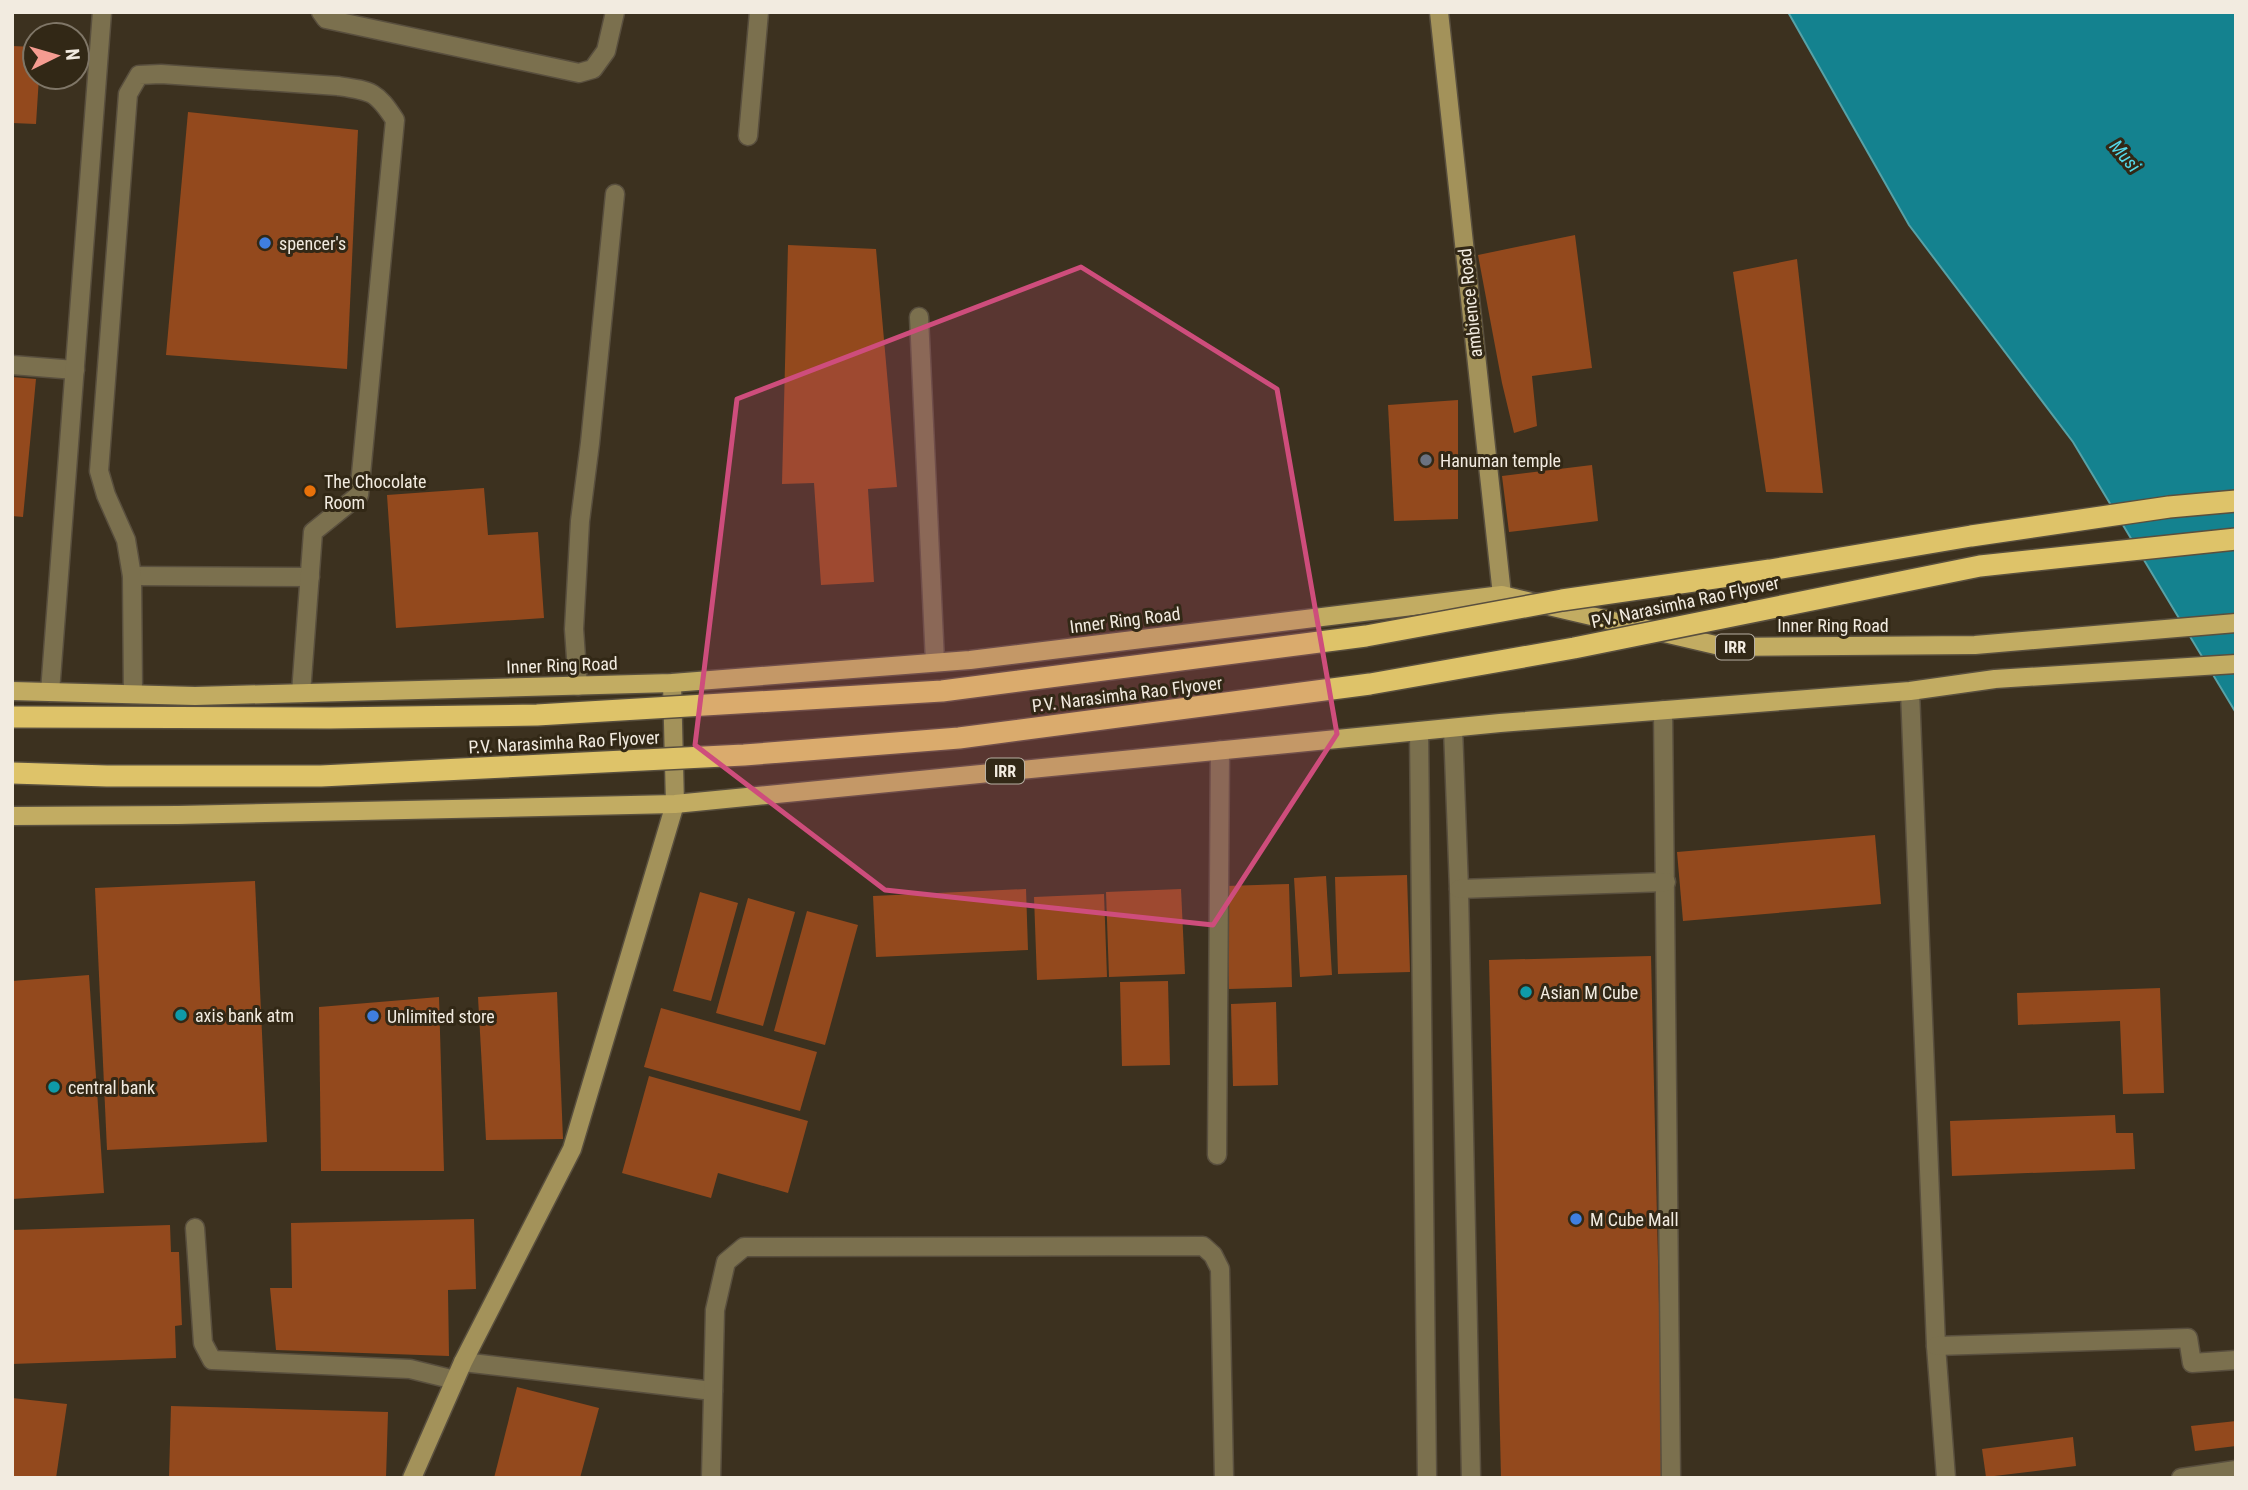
<svg xmlns="http://www.w3.org/2000/svg" width="2248" height="1490" viewBox="0 0 2248 1490" font-family="'Roboto Condensed',sans-serif">
	<style>
		.water { fill: #14828f; stroke: #57a2a7; stroke-width: 2 }
		.building { fill: #93491d }
		.lines { fill: none; stroke-linecap: round; stroke-linejoin: round }
		.lane-casing { stroke: #594f3e; stroke-width: 21 }
		.street-casing { stroke: #594f3e; stroke-width: 21 }
		.secondary-casing { stroke: #594f3e; stroke-width: 21 }
		.primary-casing { stroke: #594f3e; stroke-width: 21 }
		.lane { stroke: #7b704e; stroke-width: 18 }
		.street { stroke: #7b704e; stroke-width: 18 }
		.secondary { stroke: #a3925a; stroke-width: 18 }
		.primary { stroke: #c2ac62; stroke-width: 18 }
		.highway-bridge-casing { stroke: #594f3e; stroke-width: 24; stroke-linecap: butt }
		.highway-bridge { stroke: #dec369; stroke-width: 21 }
		.marked { fill: #ce4d7c; fill-opacity: 0.2; stroke: #ce4d7c; stroke-width: 5; stroke-linejoin: round }
		.shop-dot { fill: #3f7fe0; stroke: #322816; stroke-width: 2.5 }
		.worship-dot { fill: #6b7280; stroke: #322816; stroke-width: 2.5 }
		.food-dot { fill: #e8710a; stroke: #322816; stroke-width: 2.5 }
		.culture-dot { fill: #0f9aa8; stroke: #322816; stroke-width: 2.5 }
		.labels { text-anchor: middle; dominant-baseline: central; stroke-width: 6; stroke-linejoin: round; paint-order: stroke }
		.shield { fill: #322816; stroke: #b8b0a3; stroke-width: 2 }
		.shield-label { font-size: 16px; font-weight: bold; fill: #f2ebe0 }
		.poi-label { font-size: 18px; fill: #f2ebe0; stroke: #322816; text-anchor: start }
		.street-label { font-size: 18px; fill: #f2ebe0; stroke: #322816 }
		.water-label { font-size: 19px; font-style: italic; fill: #55d8e9; stroke: #322816 }
	</style>
	<rect width="100%" height="100%" fill="#3c311f"/>
	<path class="water" d="M1788 12H2236V713L2073 442 1909 225Z"/>
	<g class="building">
		<path d="M12 46 35 47V77H39L36 124 12 123Z"/>
		<path d="M188 112 358 130 347 369 166 355Z"/>
		<path d="M1575 235 1592 368 1532 376 1537 426 1514 433 1502 383 1478 255Z"/>
		<path d="M788 245 876 249 897 487 868 489 874 582 821 585 814 483 782 484Z"/>
		<path d="M1797 259 1823 493 1766 492 1733 272Z"/>
		<path d="M12 377 36 379 23 517 12 516Z"/>
		<path d="M1458 400V519L1394 521 1388 405Z"/>
		<path d="M1592 465 1598 521 1509 532 1502 476Z"/>
		<path d="M484 488 488 535 538 532 544 618 396 628 387 495Z"/>
		<path d="M1875 835 1881 904 1683 921 1677 852Z"/>
		<path d="M1407 875 1410 972 1338 974 1335 877Z"/>
		<path d="M1326 876 1332 975 1300 977 1294 878Z"/>
		<path d="M255 881 267 1142 107 1150 95 888Z"/>
		<path d="M1289 884 1292 987 1229 989 1226 886Z"/>
		<path d="M1026 889 1028 950 876 957 873 896Z"/>
		<path d="M1181 889 1185 974 1109 977 1106 892Z"/>
		<path d="M700 892 738 903 711 1001 673 991Z"/>
		<path d="M1104 894 1107 977 1037 980 1034 897Z"/>
		<path d="M748 898 795 912 763 1026 716 1013Z"/>
		<path d="M807 911 858 925 825 1045 774 1031Z"/>
		<path d="M1651 956 1663 1478H1501L1489 960Z"/>
		<path d="M89 975 104 1193 12 1199V981Z"/>
		<path d="M1168 981 1170 1065 1122 1066 1120 982Z"/>
		<path d="M2160 988 2164 1093 2123 1094 2120 1021 2018 1025 2017 993Z"/>
		<path d="M557 992 563 1139 486 1140 478 997Z"/>
		<path d="M439 997 444 1171H321L319 1007Z"/>
		<path d="M1276 1002 1278 1085 1233 1086 1231 1004Z"/>
		<path d="M661 1008 817 1052 800 1111 644 1067Z"/>
		<path d="M649 1076 808 1121 788 1193 718 1173 711 1198 622 1173Z"/>
		<path d="M2115 1115 2116 1133H2133L2135 1169 1952 1176 1950 1121Z"/>
		<path d="M474 1219 476 1289 448 1290 449 1356 276 1350 270 1288H292L291 1223Z"/>
		<path d="M170 1225 171 1252H179L182 1325 175 1326 176 1358 12 1364V1230Z"/>
		<path d="M517 1387 599 1408 580 1478H494Z"/>
		<path d="M12 1398 67 1404 56 1478H12Z"/>
		<path d="M171 1406 388 1412 386 1478H169Z"/>
		<path d="M2236 1421V1446L2195 1451 2191 1426Z"/>
		<path d="M2073 1437 2076 1466 1986 1477 1982 1449Z"/>
	</g>
	<g class="lines">
		<defs>
			<g id="lane">
				<path d="M919 317 935 662"/>
				<path d="M132 576 310 577"/>
				<path d="M578 686 574 629 580 521 590 443 615 194"/>
				<path d="M1910 691 1936 1346 1946 1478"/>
				<path d="M133 694 132 576 126 540 106 495 99 471 128 94 139 75 161 74 338 86C372 91 376 91 395 120L359 495 313 532 301 693"/>
				<path d="M1663 710 1671 1478"/>
				<path d="M1453 728 1459 889 1471 1478"/>
				<path d="M1459 889 1666 882"/>
				<path d="M1936 1346 2188 1338 2192 1363 2236 1360"/>
				<path d="M2181 1478 2236 1470"/>
			</g>
			<g id="street">
				<path d="M321 12 326 19 579 73 593 69 606 51 615 12"/>
				<path d="M748 136 759 12"/>
				<path d="M12 365 75 370"/>
				<path d="M50 692 102 12"/>
				<path d="M1419 731 1427 1478"/>
				<path d="M1217 1155 1220 750"/>
				<path d="M195 1228 203 1343 212 1360 410 1369 455 1380"/>
				<path d="M463 1362 713 1391"/>
				<path d="M711 1478 715 1310 726 1262 744 1247 1203 1246 1213 1255 1220 1269 1224 1478"/>
			</g>
			<g id="secondary">
				<path d="M1439 12 1502 595"/>
				<path d="M412 1478 463 1362 572 1149 675 804 672 683"/>
			</g>
			<g id="primary">
				<path d="M12 691 195 696 672 683 970 660 1502 595 1724 647 1975 645 2236 623"/>
				<path d="M12 816 178 815 675 804 1500 723 1910 691 1995 679 2236 664"/>
			</g>
		</defs>
		<use href="#lane" class="lane-casing"/>
		<use href="#street" class="street-casing"/>
		<use href="#secondary" class="secondary-casing"/>
		<use href="#primary" class="primary-casing"/>
		<use href="#lane" class="lane"/>
		<use href="#street" class="street"/>
		<use href="#secondary" class="secondary"/>
		<use href="#primary" class="primary"/>
		<defs>
			<g id="highway-bridge">
				<path d="M12 717 330 718 537 715 942 691 1366 636 1562 600 1770 570 1971 536 2169 507 2236 501"/>
				<path d="M12 773 107 776H321L744 755 959 738 1370 684 1574 648 1980 566 2236 539"/>
			</g>
		</defs>
		<use href="#highway-bridge" class="highway-bridge-casing"/>
		<use href="#highway-bridge" class="highway-bridge"/>
	</g>
	<path class="marked" d="M1081 267 1277 389 1337 734 1213 925 885 890 695 745 737 399Z"/>
	<g class="shop-dot">
		<circle cx="265" cy="243" r="7"/>
		<circle cx="373" cy="1016" r="7"/>
		<circle cx="1576" cy="1219" r="7"/>
	</g>
	<circle class="worship-dot" cx="1426" cy="460" r="7"/>
	<circle class="food-dot" cx="310" cy="491" r="7"/>
	<g class="culture-dot">
		<circle cx="1526" cy="992" r="7"/>
		<circle cx="181" cy="1015" r="7"/>
		<circle cx="54" cy="1087" r="7"/>
	</g>
	<g class="labels">
		<g class="shield">
			<rect x="1716" y="634.5" width="38" height="25" rx="5"/>
			<rect x="986" y="758.5" width="38" height="25" rx="5"/>
		</g>
		<g class="shield-label">
			<text x="1735" y="647">IRR</text>
			<text x="1005" y="771">IRR</text>
		</g>
		<g class="poi-label">
			<text x="279" y="243">spencer's</text>
			<text x="1440" y="460">Hanuman temple</text>
			<text x="324" y="481">The Chocolate<tspan x="324" dy="21">Room</tspan></text>
			<text x="1540" y="992">Asian M Cube</text>
			<text x="195" y="1015">axis bank atm</text>
			<text x="387" y="1016">Unlimited store</text>
			<text x="68" y="1087">central bank</text>
			<text x="1590" y="1219">M Cube Mall</text>
		</g>
		<g class="street-label">
			<text transform="translate(1470 303) rotate(-96)">ambience Road</text>
			<text transform="translate(1685 602) rotate(-12)">P.V. Narasimha Rao Flyover</text>
			<text transform="translate(1125 620) rotate(-7)">Inner Ring Road</text>
			<text x="1833" y="625">Inner Ring Road</text>
			<text transform="translate(562 665) rotate(-2)">Inner Ring Road</text>
			<text transform="translate(1127 694) rotate(-7)">P.V. Narasimha Rao Flyover</text>
			<text transform="translate(564 742) rotate(-3)">P.V. Narasimha Rao Flyover</text>
		</g>
		<g class="water-label">
			<text transform="translate(2125 156) rotate(49)">Musi</text>
		</g>
	</g>
	<rect width="2248" height="1490" fill="none" stroke="#f2ebe0" stroke-width="28"/>
	<g transform="translate(56 56) rotate(85)"><circle r="33" fill="#322816" stroke="#7f7667" stroke-width="2"/>
	<path d="M0-5L12 26L0 18L-12 26Z" fill="#f59c91"/>
	<text y="-10" font-size="19" font-weight="bold" text-anchor="middle" fill="#f2ebe0">N</text>
	</g>
</svg>
